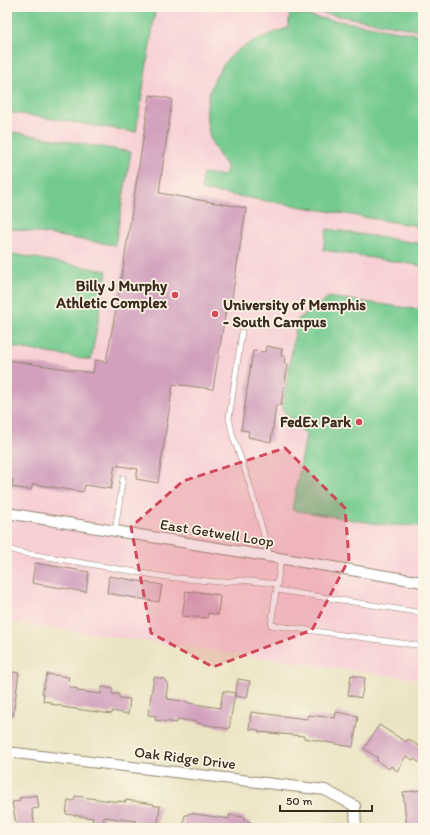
<svg xmlns="http://www.w3.org/2000/svg" width="430" height="835" viewBox="0 0 430 835" font-family="Itim,sans-serif">
	<style>
		.built { fill: #f7cfd5 }
		.green { fill: #73ca8f; stroke: #577a56 }
		.building { fill: #d2a0bd }
		.lines { fill: none; stroke-linecap: round; stroke-linejoin: round }
		.lane-casing { stroke: #928670; stroke-width: 6 }
		.street-casing { stroke: #928670; stroke-width: 12 }
		.lane { stroke: #fff; stroke-width: 5 }
		.street { stroke: #fff; stroke-width: 10 }
		.marked { fill: #d1495b; fill-opacity: 0.2; stroke: #d1495b; stroke-width: 3; stroke-dasharray: 8 5; stroke-linejoin: round }
		.poi-dot { fill: #d1495b; stroke: #fcf5e5; stroke-width: 1.5 }
		.labels { text-anchor: middle; dominant-baseline: central; stroke-width: 3.5; stroke-linejoin: round; paint-order: stroke }
		.poi-label { font-size: 15px; font-weight: bold; fill: #3b2a1e; stroke: #fcf5e5; text-anchor: end }
		.street-label { font-size: 15px; fill: #3b2a1e; stroke: #fcf5e5 }
	</style>
	<rect width="100%" height="100%" fill="#fcf5e5"/>
	<filter id="ink" filterUnits="userSpaceOnUse"><feTurbulence type="fractalNoise" baseFrequency=".025" numOctaves="2"/><feDisplacementMap in="SourceGraphic" scale="8" xChannelSelector="R" yChannelSelector="G"/><feConvolveMatrix kernelMatrix="1 2 1 2 8 2 1 2 1" color-interpolation-filters="sRGB"/></filter>
	<filter id="wash" filterUnits="userSpaceOnUse"><feTurbulence type="fractalNoise" baseFrequency=".012" numOctaves="4" result="noise"/><feDisplacementMap in="SourceGraphic" scale="16" xChannelSelector="R" yChannelSelector="G"/><feGaussianBlur stdDeviation="0.9" result="paint"/><feColorMatrix in="noise" values="0 0 0 0 0 0 0 0 0 0 0 0 0 0 0 0 0 1.4 0 .05"/><feComposite in="paint" operator="in"/></filter>
	<g filter="url(#wash)">
		<rect width="100%" height="100%" fill="#eae3c1"/>
		<path class="built" d="M7 7H423V680L7 622Z"/>
		<g class="green">
			<path d="M7 7H156L136 132 7 112Z"/>
			<path d="M290 7H423V31Z"/>
			<path d="M290 13 423 35V227L201 190 203 173 225 176 227 167C221 158 215 150 211 140 200 109 210 72 237 51 252 40 270 34 288 28Z"/>
			<path d="M7 131 131 152 115 245 7 228Z"/>
			<path d="M327 229 423 244V266L323 250Z"/>
			<path d="M7 253 107 271 91 360 7 346Z"/>
			<path d="M329 297 423 310V526L385 525 292 510 306 435 282 409 297 320Z"/>
		</g>
		<g id="blocks">
			<g class="building">
				<path d="M150 95 172 99 159 193 246 208 231 304 227 303 213 389 173 384 158 483 136 479 138 469 115 465 111 489 85 485 83 492 33 484 31 490 12 487 13 480 7 479V360L93 373 95 360 106 362 120 287Z"/>
				<path d="M266 346 282 349 281 356H285L284 364H288L281 405H276L271 442 248 437 249 431 241 430 253 351 265 352Z"/>
				<path d="M35 563 89 572 86 592 32 583Z"/>
				<path d="M109 576 162 585 159 602 107 593Z"/>
				<path d="M186 591 192 592V591L220 595 218 615 208 613 207 618 182 616Z"/>
				<path d="M7 671 19 673 13 716 7 715Z"/>
				<path d="M47 674 69 677 68 680 70 681 69 687 78 689 77 691 101 694 102 687 113 689 112 694H119V698L130 699 128 714 112 711V714L83 710 62 707V706L51 704V702L43 701 44 693H42Z"/>
				<path d="M351 675 365 678 361 698 348 695Z"/>
				<path d="M154 677 165 679V682H168L166 697H168V699L188 702V703L220 708 223 691 235 693 229 729 197 723V722L177 719V723L155 720 156 716 148 715Z"/>
				<path d="M238 679 250 681 247 698 235 696Z"/>
				<path d="M251 712 307 719 308 715 335 718 336 712 358 716 353 747 304 738V736L258 732 259 730 249 729Z"/>
				<path d="M379 725 406 742 408 739 423 749V765L414 759 413 760 406 756 397 771 391 766 389 769 376 760 378 758 364 749Z"/>
				<path d="M423 790V828H407L403 792Z"/>
				<path d="M37 795 39 808 32 809 35 828H17L12 802 20 801 19 798Z"/>
				<path d="M75 796 119 802V801L126 802V800L154 804V806H160L158 824H155L154 828H135L136 821 104 817 103 824 92 822 93 818 66 814 68 800 74 801Z"/>
				<path d="M189 813 229 819V815L245 817 244 821 251 822V828H183L185 815H188Z"/>
			</g>
		</g>
	</g>
	<g filter="url(#ink)">
		<use href="#blocks" fill-opacity="0" stroke="#928670" stroke-width="1"/>
		<g class="lines">
			<defs>
				<g id="lane">
					<path d="M242 332 229 418 233 437 249 482 270 557"/>
					<path d="M115 531 123 478"/>
					<path d="M7 532 10 514"/>
					<path d="M7 545 10 549 18 552 166 577 220 582 241 580 278 584"/>
					<path d="M281 558 271 625 423 646"/>
					<path d="M277 590 423 613"/>
				</g>
				<g id="street">
					<path d="M7 513 423 582"/>
					<path d="M7 752 325 790 355 806 356 828"/>
				</g>
			</defs>
			<use href="#lane" class="lane-casing"/>
			<use href="#street" class="street-casing"/>
			<use href="#lane" class="lane"/>
			<use href="#street" class="street"/>
		</g>
	</g>
	<path class="marked" d="M285 448 345 508 349 559 312 630 213 667 151 633 131 527 183 481Z"/>
	<g class="poi-dot">
		<circle cx="175" cy="295" r="4"/>
		<circle cx="215" cy="314" r="4"/>
		<circle cx="359" cy="422" r="4"/>
	</g>
	<g class="labels">
		<g class="poi-label">
			<text x="167" y="286">Billy J Murphy<tspan x="167" dy="17">Athletic Complex</tspan></text>
			<text x="223" y="305" text-anchor="start">University of Memphis<tspan x="223" dy="17">- South Campus</tspan></text>
			<text x="351" y="422">FedEx Park</text>
		</g>
		<g class="street-label">
			<text transform="translate(217 533) rotate(9)">East Getwell Loop</text>
			<text transform="translate(185 758) rotate(7)">Oak Ridge Drive</text>
		</g>
	</g>
	<rect width="430" height="835" fill="none" stroke="#fcf5e5" stroke-width="24"/>
	<path d="M280 805v6h92v-6" fill="none" stroke="#3b2a1e" stroke-width="2"/>
	<text x="286" y="805" font-size="12" fill="#3b2a1e" stroke="#fcf5e5" stroke-width="3" paint-order="stroke">50 m</text>
</svg>
